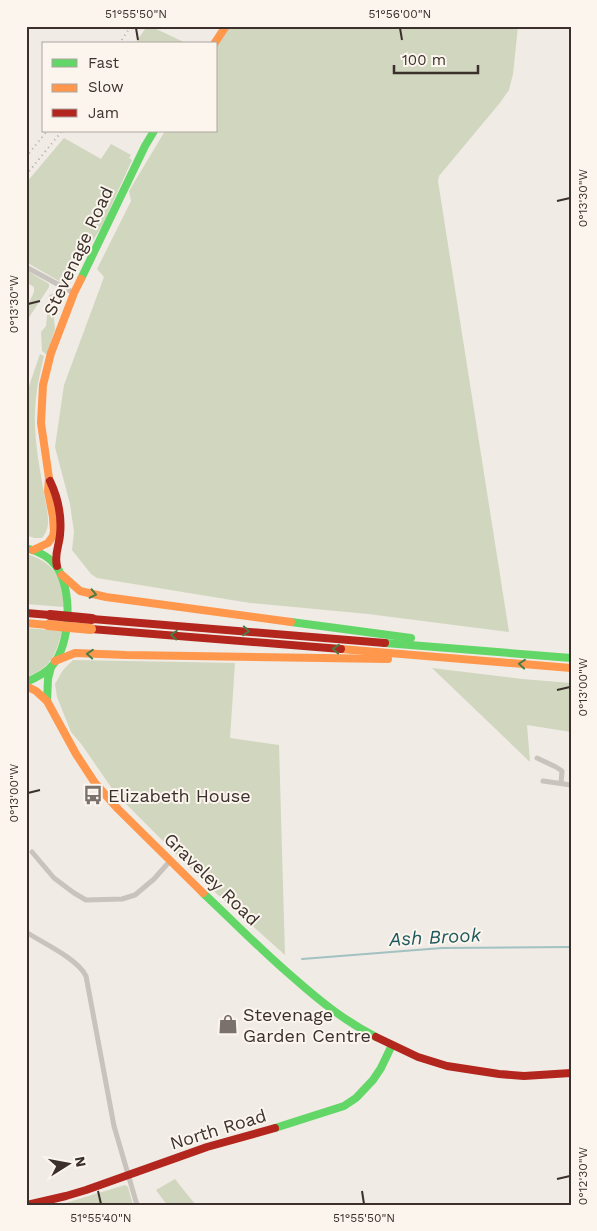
<svg xmlns="http://www.w3.org/2000/svg" width="597" height="1231" viewBox="0 0 597 1231" font-family="'Work Sans',sans-serif">
	<style>
		.green { fill: #d1d6bf }
		.lines { fill: none; stroke-linecap: round; stroke-linejoin: round }
		.stream { stroke: #a1c2c1; stroke-width: 2 }
		.street { stroke: #c9c3be; stroke-width: 5 }
		.fast { stroke: #63d668; stroke-width: 8 }
		.slow { stroke: #ff974d; stroke-width: 8 }
		.jam { stroke: #b3261e; stroke-width: 8 }
		.rail { stroke: #b1aca8; stroke-width: 2; stroke-dasharray: 1 4; stroke-linecap: butt }
		.slow-bridge { stroke: #ff974d; stroke-width: 10 }
		.jam-bridge { stroke: #b3261e; stroke-width: 10 }
		.oneway { stroke: #4d7b46 }
		.ticks { fill: none; stroke: #3b302b; stroke-width: 2 }
		.labels { text-anchor: middle; dominant-baseline: central; stroke-width: 4; stroke-linejoin: round; paint-order: stroke }
		.street-label { font-size: 18px; fill: #3b302b; stroke: #fbf5ee }
		.poi-label { font-size: 18px; fill: #3b302b; stroke: #fbf5ee; text-anchor: start }
		.water-label { font-size: 19px; font-style: italic; fill: #1f5a5e; stroke: #fbf5ee }
		.neatline { fill: none; stroke: #3b302b; stroke-width: 2 }
		.ticks-label { font-size: 12px; text-anchor: middle; fill: #3b302b }
	</style>
	<rect width="100%" height="100%" fill="#f0ebe5"/>
	<g class="green">
		<path d="M147 26H150L188 44H135Z"/>
		<path d="M227 26H518L513 74 509 90 499 104 439 176 438 181 509 632 368 614 250 603 97 578 91 574 72 550 74 532 70 504 55 447 64 385 104 277 97 269 131 201 129 191 165 131H216V45Z"/>
		<path d="M64 138 101 159 111 144 131 155 129 158 132 160 102 226 80 261 72 281 65 283 59 281 26 262V183Z"/>
		<path d="M26 270 49 284V287L26 322V309L34 292V287L26 282Z"/>
		<path d="M56 293 58 296 56 304 54 319 55 329 47 355 42 351 41 332 46 326 49 295Z"/>
		<path d="M40 354 44 356C41 370 37 384 36 398 32 431 39 465 45 498 47 512 52 527 42 538H34L26 535V395Z"/>
		<path d="M26 554C42 558 56 568 61 584 64 591 63 600 64 607L26 604Z"/>
		<path d="M26 628 62 631C56 654 51 668 26 677Z"/>
		<path d="M73 660 235 663 230 738 279 745 285 955 207 885 115 793 82 745 71 732 57 697 55 684 63 670Z"/>
		<path d="M432 668 522 679 571 683V732L527 725 530 762Z"/>
		<path d="M175 1179 186 1193 196 1205H167L156 1190Z"/>
		<path d="M125 1185 128 1187 133 1205H59Z"/>
	</g>
	<g class="lines">
		<path class="stream" d="M302 959 442 948 571 947"/>
		<g class="street">
			<path d="M26 267 74 293"/>
			<path d="M537 758 556 767 562 771 561 783"/>
			<path d="M543 781 571 785"/>
			<path d="M32 852 54 878 74 893 86 900 122 899 135 895 154 879 170 861"/>
			<path d="M26 932C43 943 78 959 86 976L114 1126 137 1205"/>
		</g>
		<g class="fast">
			<path d="M81 279 145 146 154 131"/>
			<path d="M26 548C37 551 49 556 56 566 73 589 71 644 52 666 45 674 36 678 26 682"/>
			<path d="M291 622 411 638"/>
			<path d="M385 643 571 658"/>
			<path d="M47 701 48 679 51 667"/>
			<path d="M203 893C234 922 263 952 295 979 321 1002 345 1021 376 1037"/>
			<path d="M275 1128 344 1106 356 1098 373 1080 381 1068 392 1045"/>
		</g>
		<g class="slow">
			<path d="M214 44 226 26"/>
			<path d="M33 550 48 543 53 536 54 531 53 517 48 491 49 478 41 423 43 385 51 353 74 293 81 279"/>
			<path d="M62 575 80 591 106 597 291 622"/>
			<path d="M26 623 48 625"/>
			<path d="M341 649 571 668"/>
			<path d="M55 661 75 653 126 655 388 659"/>
			<path d="M26 686 36 691 47 701 76 754 95 783 118 809 203 893"/>
		</g>
		<g class="jam">
			<path d="M50 481C58 498 62 516 60 535 59 546 54 555 57 566"/>
			<path d="M26 613 50 615"/>
			<path d="M92 619 385 643"/>
			<path d="M91 629 341 649"/>
			<path d="M376 1037 418 1057 447 1066 499 1074 524 1076 571 1073"/>
			<path d="M27 1205 66 1196 86 1190 207 1147 275 1128"/>
		</g>
		<g class="rail">
			<path d="M119 44 131 26"/>
			<path d="M26 157 47 131"/>
			<path d="M26 175 62 131"/>
		</g>
		<path class="slow-bridge" d="M48 625 91 629"/>
		<path class="jam-bridge" d="M50 615 92 619"/>
	</g>
	<defs><path id="oneway-chevron" d="M-2-3.5L2.5 0L-2 3.5" fill="none" stroke-width="1.6" stroke-linecap="round" stroke-linejoin="round" transform="scale(1.25)"/></defs>
	<g class="oneway">
		<use href="#oneway-chevron" transform="translate(93 594) rotate(12)"/>
		<use href="#oneway-chevron" transform="translate(246 631) rotate(4)"/>
		<use href="#oneway-chevron" transform="translate(174 635) rotate(-176)"/>
		<use href="#oneway-chevron" transform="translate(336 649) rotate(-175)"/>
		<use href="#oneway-chevron" transform="translate(90 654) rotate(-176)"/>
		<use href="#oneway-chevron" transform="translate(522 664) rotate(-175)"/>
	</g>
	<path class="ticks" d="M136 28 138 40M400 28 402 40M557 201 570 198M28 304 40 301M557 690 570 687M28 793 40 790M557 1179 570 1176M98 1191 101 1204M362 1191 364 1204"/>
	<defs>
		<symbol id="bus-bare" viewBox="-9 -9 18 18"><path d="M-5-6H5V4H4V6H2V4H-2V6H-4V4H-5ZM-3.5-4V0h7V-4ZM-3.5 1.2v1.5H-2V1.2ZM2 1.2v1.5H3.5V1.2Z" fill="#7a716c" stroke="#fbf5ee" stroke-width="2.5" paint-order="stroke"/></symbol>
		<symbol id="shop-bare" viewBox="-9 -9 18 18"><path d="M-5-2.5h2.3a2.7 3.5 0 0 1 5.4 0H5L5.5 6h-11ZM-1.5-2.5h3a1.5 2.3 0 0 0-3 0Z" fill="#7a716c" stroke="#fbf5ee" stroke-width="2.5" paint-order="stroke"/></symbol>
	</defs>
	<g fill-rule="evenodd">
		<use href="#bus-bare" x="79" y="781" width="28" height="28"/>
		<use href="#shop-bare" x="214" y="1010" width="28" height="28"/>
	</g>
	<g class="labels">
		<g class="street-label">
			<text transform="translate(78 251) rotate(-65)">Stevenage Road</text>
			<text transform="translate(212 879) rotate(44)">Graveley Road</text>
			<text transform="translate(218 1129) rotate(-17)">North Road</text>
		</g>
		<g class="poi-label">
			<text x="108" y="795">Elizabeth House</text>
			<text x="243" y="1014">Stevenage<tspan x="243" dy="21">Garden Centre</tspan></text>
		</g>
		<g class="water-label">
			<text transform="translate(435 937) rotate(-3)">Ash Brook</text>
		</g>
	</g>
	<rect width="597" height="1231" fill="none" stroke="#fbf5ee" stroke-width="55"/>
	<rect x="42" y="42" width="175" height="90" fill="#fbf5ee" stroke="#aea6a0"/>
	<rect x="52" y="59" width="25" height="8" fill="#63d668" stroke="#aea6a0"/>
	<text x="88" y="68" font-size="15" fill="#3b302b">Fast</text>
	<rect x="52" y="84" width="25" height="8" fill="#ff974d" stroke="#aea6a0"/>
	<text x="88" y="92" font-size="15" fill="#3b302b">Slow</text>
	<rect x="52" y="109" width="25" height="8" fill="#b3261e" stroke="#aea6a0"/>
	<text x="88" y="118" font-size="15" fill="#3b302b">Jam</text>
	<g transform="translate(68 1164) rotate(79)" stroke="#fbf5ee" stroke-width="4" paint-order="stroke">
	<path d="M0-4L9 19L0 12L-9 19Z" fill="#3b302b"/>
	<text y="-8" font-size="14" font-weight="bold" text-anchor="middle" fill="#3b302b">N</text>
	</g>
	<path d="M394 65v8h84v-8" fill="none" stroke="#3b302b" stroke-width="2.5"/>
	<text x="402" y="65" font-size="15" fill="#3b302b" stroke="#fbf5ee" stroke-width="4" paint-order="stroke">100 m</text>
	<rect x="28" y="28" width="542" height="1176" class="neatline"/>
	<g class="ticks-label">
		<text x="136" y="18">51°55'50"N</text>
		<text x="400" y="18">51°56'00"N</text>
		<text transform="translate(583 198) rotate(-90)" y="4">0°13'30"W</text>
		<text transform="translate(14 304) rotate(-90)" y="4">0°13'30"W</text>
		<text transform="translate(583 687) rotate(-90)" y="4">0°13'00"W</text>
		<text transform="translate(14 793) rotate(-90)" y="4">0°13'00"W</text>
		<text transform="translate(583 1176) rotate(-90)" y="4">0°12'30"W</text>
		<text x="101" y="1222">51°55'40"N</text>
		<text x="364" y="1222">51°55'50"N</text>
	</g>
</svg>
